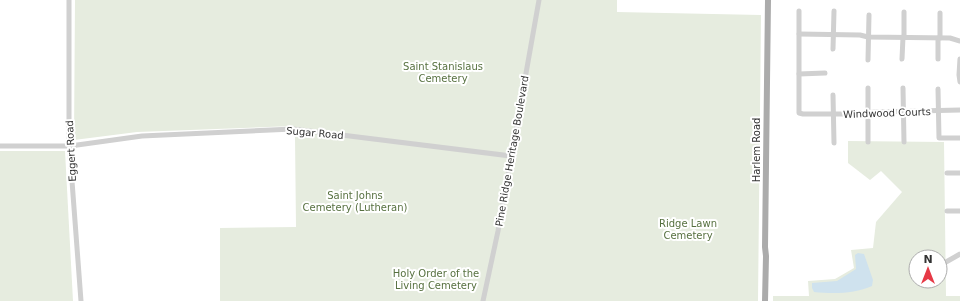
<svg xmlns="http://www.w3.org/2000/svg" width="960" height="301" viewBox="0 0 960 301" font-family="'DejaVu Sans',sans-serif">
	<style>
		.green { fill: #e6ecdf; fill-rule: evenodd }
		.water { fill: #cfe2ee }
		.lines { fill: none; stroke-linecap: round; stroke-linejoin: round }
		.minor { stroke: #d0d0d0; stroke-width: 5 }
		.major { stroke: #ababab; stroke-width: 6 }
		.labels { text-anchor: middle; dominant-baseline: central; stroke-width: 4; stroke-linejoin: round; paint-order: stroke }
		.park-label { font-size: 10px; fill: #56703f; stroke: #fff }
		.street-label { font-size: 10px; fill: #333; stroke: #fff }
	</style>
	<rect width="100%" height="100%" fill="#fff"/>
	<g class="green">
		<path d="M75 0H617V12L761 15 758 301H220V228L296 227 295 137 293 134V126L137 132 74 140Z"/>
		<path d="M848 141 944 142 946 296H960V301H773V296H809L808 281 835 279 854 268 851 250 873 248 876 222 902 192 881 171 870 180 848 163ZM916 257H940V281H916Z"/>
		<path d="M0 151H65L73 301H0Z"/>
	</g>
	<path class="water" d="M858 253 864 254 873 280 872 286C855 294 832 294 814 292L812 288V283L837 281 856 269 855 255Z"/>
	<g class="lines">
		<g class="minor">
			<path d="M69 0V141L81 301"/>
			<path d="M799 11V113L803 114H857L875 112 960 110"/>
			<path d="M904 12V37"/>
			<path d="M799 34 860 35 868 37 950 38 960 41"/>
			<path d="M938 38V59"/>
			<path d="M940 38V13"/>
			<path d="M833 49 834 11"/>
			<path d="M902 59 903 37"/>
			<path d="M960 59 959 75 960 82"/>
			<path d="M868 60 869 15"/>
			<path d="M799 74 825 73"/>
			<path d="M868 88V142"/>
			<path d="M903 88 904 142"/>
			<path d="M938 89 939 138H960"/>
			<path d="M833 95 834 143"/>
			<path d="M0 146H70L142 136 293 129 511 156"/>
			<path d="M947 173H960"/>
			<path d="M947 211H960"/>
			<path d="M946 262 960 254"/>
			<path d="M483 301 498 231 539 0"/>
		</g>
		<path class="major" d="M765 301 766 256 765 247 768 0"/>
	</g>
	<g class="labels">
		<g class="park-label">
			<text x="443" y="66">Saint Stanislaus<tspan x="443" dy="12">Cemetery</tspan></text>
			<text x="355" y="195">Saint Johns<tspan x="355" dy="12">Cemetery (Lutheran)</tspan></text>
			<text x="688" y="223">Ridge Lawn<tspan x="688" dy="12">Cemetery</tspan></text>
			<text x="436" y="273">Holy Order of the<tspan x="436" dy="12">Living Cemetery</tspan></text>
		</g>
		<g class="street-label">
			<text transform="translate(887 113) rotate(-2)">Windwood Courts</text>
			<text transform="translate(315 133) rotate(5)">Sugar Road</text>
			<text transform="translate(756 150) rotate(-90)">Harlem Road</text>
			<text transform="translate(71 151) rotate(-93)">Eggert Road</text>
			<text transform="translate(512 151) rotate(-80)">Pine Ridge Heritage Boulevard</text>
		</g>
	</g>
	<g transform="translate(928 269)"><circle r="19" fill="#ffffff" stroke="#adadad"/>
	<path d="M0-3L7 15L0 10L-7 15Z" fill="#e63946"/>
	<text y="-6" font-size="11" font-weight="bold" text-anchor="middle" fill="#333333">N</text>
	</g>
</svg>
